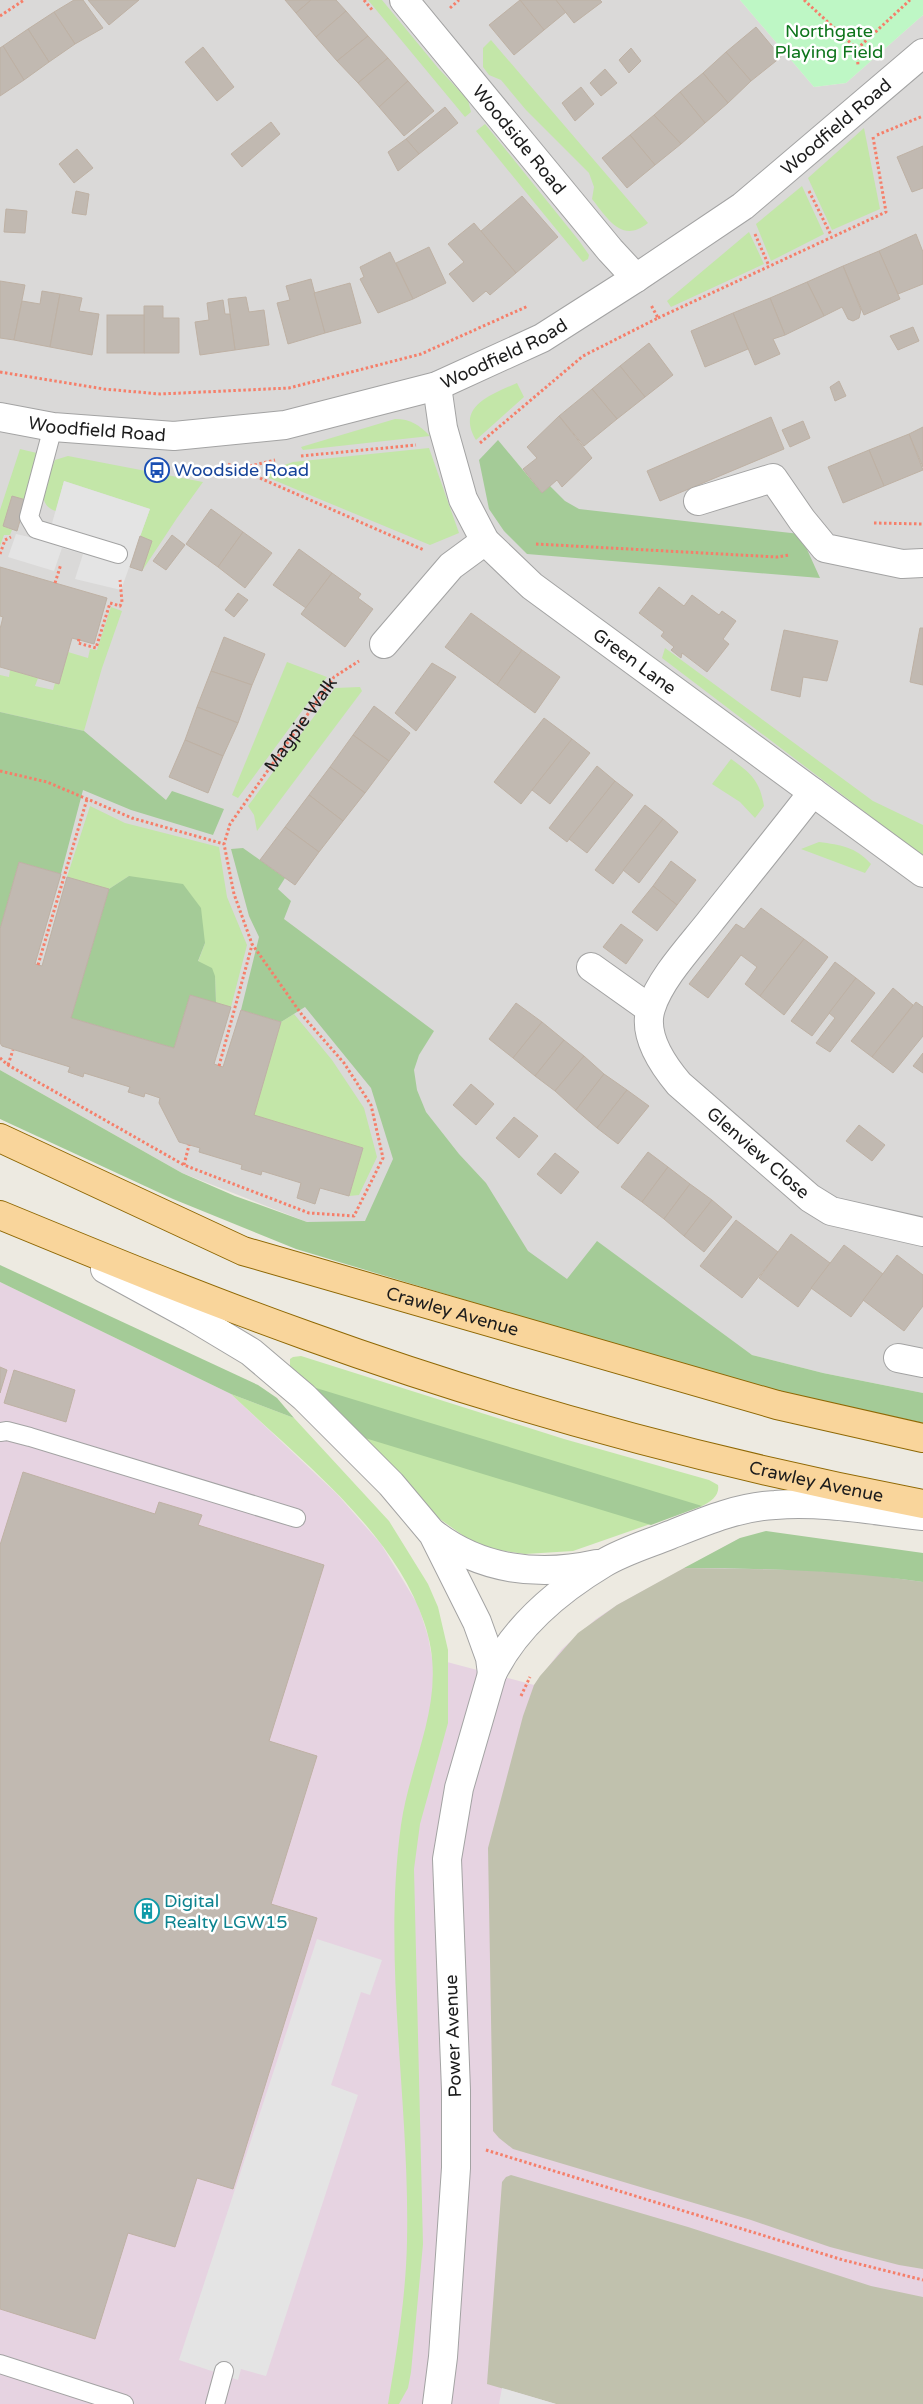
<svg xmlns="http://www.w3.org/2000/svg" width="923" height="2404" viewBox="0 0 923 2404" font-family="'Varela Round',sans-serif">
	<style>
		.residential { fill: #dad9d8 }
		.industrial { fill: #e6d3e1 }
		.construction { fill: #c0c1ad }
		.grass { fill: #c3e6a8 }
		.forest { fill: #a4cb97 }
		.park { fill: #bef7c5 }
		.parking { fill: #e4e4e4 }
		.building { fill: #c1b9b1; stroke: #beb1a4 }
		.lines { fill: none; stroke-linecap: round; stroke-linejoin: round }
		.lane-casing { stroke: #a3a3a3; stroke-width: 20 }
		.street-casing { stroke: #a3a3a3; stroke-width: 30 }
		.primary-casing { stroke: #8f6804; stroke-width: 30 }
		.path { stroke: #f57f6a; stroke-width: 3; stroke-dasharray: 2.5 2.5; stroke-linecap: butt }
		.lane { stroke: #fff; stroke-width: 18 }
		.street { stroke: #fff; stroke-width: 28 }
		.primary { stroke: #f9d59b; stroke-width: 28 }
		.labels { text-anchor: middle; dominant-baseline: central; stroke-width: 5; stroke-linejoin: round; paint-order: stroke }
		.park-label { font-size: 18px; fill: #0e751c; stroke: #fff }
		.street-label { font-size: 18px; fill: #1c1c1c; stroke: #fff }
		.transit-label { font-size: 18px; fill: #164399; stroke: #fff; text-anchor: start }
		.culture-label { font-size: 18px; fill: #0d838f; stroke: #fff; text-anchor: start }
	</style>
	<rect width="100%" height="100%" fill="#edeae1"/>
	<path class="residential" d="M0 0H740L814 87 846 83 923 15V1393L823 1373 752 1355 307 1222 182 1173 0 1070Z"/>
	<path class="industrial" d="M0 1282 231 1394 337 1494 381 1544 418 1605 428 1636 432 1658 534 1685 562 1649 596 1619 617 1605 740 1538 923 1575V2404H0Z"/>
	<g class="construction">
		<path d="M684 1568 806 1570 872 1575 923 1582V2269L899 2265 830 2247 751 2220 513 2149 499 2138 493 2131 488 1848 523 1716 534 1685 540 1676 578 1633 617 1605Z"/>
		<path d="M511 2175 688 2227 871 2286 923 2297V2404H556L487 2384 502 2182 506 2177Z"/>
	</g>
	<g class="grass">
		<path d="M368 0H382L438 68 468 100 471 112 465 117Z"/>
		<path d="M491 40 648 223C622 244 608 219 592 199L594 187 589 173 526 110 501 80 489 75 483 67V48Z"/>
		<path d="M485 124 580 242 589 255 588 259 583 262 476 131Z"/>
		<path d="M864 128 880 209 832 230 808 178Z"/>
		<path d="M802 186 824 234 771 261 756 224Z"/>
		<path d="M749 232 764 264 671 307 667 301Z"/>
		<path d="M517 383 524 397 476 440C455 406 493 394 517 383Z"/>
		<path d="M395 419C411 419 419 425 430 436L303 450 301 447Z"/>
		<path d="M429 448 459 533 430 545 264 476V472L293 462Z"/>
		<path d="M20 449 41 454 26 500 12 496 3 526 12 530 10 535H4L0 546V510Z"/>
		<path d="M68 456 203 482 177 518 142 571 152 541 140 536 150 509 64 481 56 511C32 504 49 476 55 460Z"/>
		<path d="M111 607 122 611 102 668 84 731 0 712V675L9 677 10 670 38 678 35 686 53 690 55 683 59 684 68 652 88 658 90 649 97 650Z"/>
		<path d="M665 648 873 801 923 825V856L662 658Z"/>
		<path d="M287 662 327 677 238 798 232 795Z"/>
		<path d="M360 687 362 691 257 831 254 815 248 806 335 688Z"/>
		<path d="M731 759C751 773 760 781 764 806L755 818 740 802 712 784Z"/>
		<path d="M90 806 125 823 219 847 227 897 247 945 231 1007 216 1003 215 976 198 962 205 943 129 876 109 889 67 877Z"/>
		<path d="M819 842C841 845 856 847 871 864L865 873 801 849Z"/>
		<path d="M294 1014 332 1060 364 1108 377 1157 359 1195 349 1196 363 1148 254 1115 281 1022Z"/>
		<path d="M301 1356 564 1439 709 1480 718 1485C720 1495 711 1502 702 1506L573 1551 525 1554 492 1549 468 1539 437 1517 290 1370V1359L293 1357Z"/>
		<path d="M231 1394 294 1418 389 1521 428 1584 438 1607 448 1650V1723L420 1824 414 1869 423 2244 411 2372 408 2388 399 2404H388C397 2351 406 2295 407 2241 410 2103 382 1963 401 1825 411 1755 450 1697 424 1622 393 1530 299 1459 231 1394Z"/>
	</g>
	<g class="forest">
		<path d="M498 440 542 493 550 486 565 501 579 509 800 534 820 578 527 554 504 531 489 509 479 460Z"/>
		<path d="M0 712 84 731 166 800 172 791 224 809 213 835 131 810 83 790 61 874 19 862 0 929Z"/>
		<path d="M243 848 285 878 278 889 291 901 284 919 434 1031 419 1055 414 1070 417 1090 426 1112 459 1154 486 1183 528 1251 567 1279 597 1241 752 1355 823 1373 923 1393V1423L808 1398 704 1372 296 1249 173 1199 0 1119V1070L182 1173 235 1196 307 1222 365 1221 393 1159 371 1088 305 1007 281 1022 241 1010 259 937 249 916 231 849Z"/>
		<path d="M129 876 183 884 201 908 205 943 198 961 212 968 215 976 216 1003 190 995 174 1048 71 1018 109 889Z"/>
		<path d="M0 1265 258 1385 277 1398 294 1418 231 1394 0 1282Z"/>
		<path d="M303 1384 702 1506 651 1525 355 1435Z"/>
		<path d="M766 1531 923 1553V1582C844 1571 764 1568 684 1568L740 1538Z"/>
	</g>
	<path class="park" d="M740 0H923V15L846 83 814 87Z"/>
	<g class="parking">
		<path d="M64 481 150 509 121 590 75 579 83 554 62 548 54 571 8 557 16 534 47 541Z"/>
		<path d="M317 1939 382 1960 370 1995 361 1992 331 2085 358 2095 266 2376 241 2369 238 2380 179 2360Z"/>
		<path d="M502 2388 556 2404H499Z"/>
	</g>
	<g class="building">
		<path d="M74 0H83L103 28 75 44 54 12Z"/>
		<path d="M88 0H139L109 25Z"/>
		<path d="M285 0H311L296 13Z"/>
		<path d="M311 0H336L346 11 316 37 296 13Z"/>
		<path d="M520 0H556L566 12 544 30Z"/>
		<path d="M520 0 544 30 514 55 489 25Z"/>
		<path d="M556 0H600L602 2 574 23Z"/>
		<path d="M346 11 368 36 337 61 316 37Z"/>
		<path d="M54 12 75 44 49 62 28 29Z"/>
		<path d="M756 27 781 57 751 81 726 52Z"/>
		<path d="M28 29 49 62 24 80 3 46Z"/>
		<path d="M368 36 388 58 358 83 337 61Z"/>
		<path d="M3 46 24 80 0 96V48Z"/>
		<path d="M203 47 234 87 217 101 185 62Z"/>
		<path d="M631 48 641 61 629 73 619 60Z"/>
		<path d="M726 52 751 81 728 103 703 73Z"/>
		<path d="M388 58 408 81 379 107 358 83Z"/>
		<path d="M605 69 617 83 601 96 590 83Z"/>
		<path d="M703 73 728 103 705 123 680 92Z"/>
		<path d="M408 81 434 111 404 136 379 107Z"/>
		<path d="M581 87 594 104 575 121 562 103Z"/>
		<path d="M680 92 705 123 681 144 654 115Z"/>
		<path d="M445 107 458 123 419 154 406 139Z"/>
		<path d="M654 115 681 144 655 165 630 135Z"/>
		<path d="M271 122 280 134 242 167 231 154Z"/>
		<path d="M630 135 655 165 627 188 602 158Z"/>
		<path d="M406 139 419 154 398 171 388 152Z"/>
		<path d="M923 146V188L912 192 897 157Z"/>
		<path d="M77 149 93 168 74 183 59 164Z"/>
		<path d="M76 191 89 194 86 215 72 213Z"/>
		<path d="M522 196 558 237 516 273 481 231Z"/>
		<path d="M6 209 27 211 25 233 4 232Z"/>
		<path d="M474 223 516 273 490 295 486 291 473 302 449 274 464 262 448 244Z"/>
		<path d="M916 234 923 252V284L898 294 879 251Z"/>
		<path d="M429 247 446 283 413 299 396 263Z"/>
		<path d="M879 251 900 299 864 315 843 266Z"/>
		<path d="M390 252 413 299 378 313 360 279 364 277 360 267Z"/>
		<path d="M843 266 861 310 859 318 853 321 848 319 842 307 824 316 807 282Z"/>
		<path d="M311 279 325 333 288 344 277 303 290 300 286 286Z"/>
		<path d="M0 281 25 285 14 340 0 338Z"/>
		<path d="M807 282 824 316 785 335 770 298Z"/>
		<path d="M350 283 361 323 325 333 314 293Z"/>
		<path d="M42 291 60 294 50 347 14 340 22 301 40 304Z"/>
		<path d="M60 294 82 298 79 311 99 314 92 355 50 347Z"/>
		<path d="M246 297 249 312 264 310 269 345 235 350 228 299Z"/>
		<path d="M770 298 785 335 773 339 780 354 755 365 733 313Z"/>
		<path d="M223 300 225 314H230L235 350 200 355 195 322 209 320 207 303Z"/>
		<path d="M144 306H163V318H179V353H144Z"/>
		<path d="M733 313 748 349 705 367 691 331Z"/>
		<rect x="107" y="315" width="37" height="38"/>
		<path d="M913 327 919 341 898 350 890 336Z"/>
		<path d="M649 343 673 375 645 397 620 366Z"/>
		<path d="M620 366 645 397 617 419 592 389Z"/>
		<path d="M839 381 846 396 835 401 830 387Z"/>
		<path d="M592 389 617 419 584 446 559 416Z"/>
		<path d="M559 416 592 458 562 487 557 480 542 493 523 469 537 458 527 447Z"/>
		<path d="M771 417 784 449 660 501 647 471Z"/>
		<path d="M803 421 810 438 790 447 782 430Z"/>
		<path d="M923 427V467L909 434Z"/>
		<path d="M909 434 923 470 884 486 869 450Z"/>
		<path d="M869 450 884 486 843 503 828 467Z"/>
		<path d="M12 496 26 500 17 531 3 526Z"/>
		<path d="M211 509 243 532 218 567 186 544Z"/>
		<path d="M243 532 272 553 245 588 218 567Z"/>
		<path d="M172 535 185 545 166 570 153 561Z"/>
		<path d="M140 536 152 541 142 571 130 567Z"/>
		<path d="M299 549 332 573 306 608 273 585Z"/>
		<path d="M0 567 107 598 94 644 72 638 59 684 0 667V629L3 617 0 616Z"/>
		<path d="M332 573 361 594 358 598 373 609 345 647 301 614Z"/>
		<path d="M659 587 684 606 692 595 719 615 722 611 736 621 723 639 729 644 707 672 682 653 681 658 671 650 674 647 661 636 664 632 639 613Z"/>
		<path d="M238 593 248 600 234 617 225 610Z"/>
		<path d="M471 613 522 650 497 685 445 647Z"/>
		<path d="M920 628H923V685L910 682Z"/>
		<path d="M784 630 838 641 827 681 803 677 800 697 771 690Z"/>
		<path d="M224 637 265 654 252 685 211 671Z"/>
		<path d="M522 650 560 677 535 713 497 685Z"/>
		<path d="M432 663 456 677 416 731 395 713Z"/>
		<path d="M211 671 252 685 238 723 197 707Z"/>
		<path d="M374 706 410 733 389 761 353 735Z"/>
		<path d="M197 707 238 723 223 756 185 740Z"/>
		<path d="M544 718 572 739 521 804 494 782Z"/>
		<path d="M353 735 389 761 365 793 330 767Z"/>
		<path d="M572 739 590 753 550 804 532 790Z"/>
		<path d="M185 740 223 756 208 793 169 777Z"/>
		<path d="M597 766 615 781 567 842 549 828Z"/>
		<path d="M330 767 365 793 343 821 309 795Z"/>
		<path d="M615 781 633 795 587 853 569 839Z"/>
		<path d="M309 795 343 821 319 852 285 827Z"/>
		<path d="M645 805 663 819 613 884 595 870Z"/>
		<path d="M663 819 678 832 639 883 623 870Z"/>
		<path d="M285 827 319 852 295 885 260 860Z"/>
		<path d="M671 861 696 880 677 905 653 886Z"/>
		<path d="M19 862 61 874 35 964 42 966 67 877 109 889 71 1018 174 1048 190 995 231 1007 214 1064 223 1067 241 1010 281 1022 254 1115 363 1148 349 1196 320 1188 315 1204 297 1198 301 1183 262 1171 261 1175 241 1169 242 1165 199 1152 200 1148 179 1142 159 1103 160 1098 145 1093 144 1097 128 1092 130 1087 84 1073 83 1077 68 1072 70 1067 2 1046 0 1043V929Z"/>
		<path d="M653 886 677 905 657 931 632 912Z"/>
		<path d="M761 908 804 939 760 996 745 984 757 967 741 955 708 998 689 984 736 924 744 929Z"/>
		<path d="M621 924 643 940 626 964 603 947Z"/>
		<path d="M804 939 828 957 784 1015 760 996Z"/>
		<path d="M835 962 856 978 812 1036 791 1021Z"/>
		<path d="M856 978 875 993 830 1052 816 1043 835 1018 829 1013Z"/>
		<path d="M893 988 913 1005 872 1057 851 1041Z"/>
		<path d="M916 1002 923 1007V1036L893 1073 872 1057Z"/>
		<path d="M516 1003 542 1022 513 1058 489 1039Z"/>
		<path d="M542 1022 564 1040 535 1076 513 1058Z"/>
		<path d="M564 1040 584 1056 555 1091 535 1076Z"/>
		<path d="M923 1053V1073L913 1066Z"/>
		<path d="M584 1056 604 1074 576 1110 555 1091Z"/>
		<path d="M604 1074 627 1090 597 1128 576 1110Z"/>
		<path d="M471 1084 494 1104 476 1125 453 1105Z"/>
		<path d="M627 1090 649 1106 618 1144 597 1128Z"/>
		<path d="M514 1117 538 1136 519 1158 496 1138Z"/>
		<path d="M859 1125 885 1145 872 1161 846 1141Z"/>
		<path d="M648 1152 668 1167 642 1202 621 1187Z"/>
		<path d="M555 1153 579 1172 561 1194 537 1174Z"/>
		<path d="M668 1167 690 1184 664 1219 642 1202Z"/>
		<path d="M690 1184 712 1200 684 1236 664 1219Z"/>
		<path d="M712 1200 732 1217 704 1252 684 1236Z"/>
		<path d="M736 1220 778 1252 742 1298 700 1266Z"/>
		<path d="M791 1234 830 1263 798 1307 759 1278Z"/>
		<path d="M844 1245 883 1274 851 1317 811 1288Z"/>
		<path d="M897 1255 923 1275V1306L904 1331 863 1300Z"/>
		<path d="M0 1367 7 1370 0 1393Z"/>
		<path d="M14 1370 75 1390 66 1422 4 1403Z"/>
		<path d="M23 1472 155 1514 159 1502 202 1515 198 1525 324 1565 269 1741 317 1756 271 1904 317 1918 233 2189 197 2178 175 2247 128 2233 95 2339 0 2309V1545Z"/>
	</g>
	<g class="lines">
		<defs>
			<g id="lane">
				<path d="M53 427 29 517 36 529 118 554"/>
				<path d="M0 1432 7 1431 30 1437 296 1518"/>
				<path d="M0 2364 124 2404"/>
				<path d="M215 2404 224 2371"/>
			</g>
			<g id="street">
				<path id="s2" d="M404 0 610 250 636 278"/>
				<path id="s3" d="M437 386 443 428 463 499 485 541 532 586 923 873"/>
				<path id="s4" d="M0 417 53 427 174 436 285 425 437 386 542 338 636 278 743 206 923 53"/>
				<path d="M698 501 773 478 802 520 825 548 902 564 923 563"/>
				<path d="M384 644 451 566 485 541"/>
				<path id="s5" d="M813 792C779 836 744 879 709 923 690 947 660 979 651 1008 642 1035 663 1065 679 1084L810 1198 831 1211 923 1232"/>
				<path d="M591 967 650 1009"/>
				<path d="M105 1269 191 1316 251 1352 304 1397 391 1484 433 1534 477 1622 490 1658 492 1674"/>
				<path d="M898 1358 923 1363"/>
				<path d="M434 1534C481 1570 539 1577 597 1564"/>
				<path d="M437 2404 443 2357 456 2168V2090L447 1859 459 1788 492 1674C515 1627 559 1590 604 1563 624 1551 648 1544 670 1535 705 1521 738 1507 775 1505 824 1501 875 1511 923 1516"/>
			</g>
			<g id="primary">
				<path id="s6" d="M0 1138 243 1251 777 1405 923 1438"/>
				<path id="s7" d="M0 1215C102 1257 204 1299 308 1336 508 1408 715 1464 923 1504"/>
			</g>
		</defs>
		<use href="#lane" class="lane-casing"/>
		<use href="#street" class="street-casing"/>
		<use href="#primary" class="primary-casing"/>
		<g class="path">
			<path d="M364 0 373 11"/>
			<path d="M804 0 857 49 858 66"/>
			<path d="M450 8 459 0"/>
			<path d="M0 16 24 0"/>
			<path d="M857 49 910 0"/>
			<path d="M877 135 923 116"/>
			<path d="M809 191 831 235"/>
			<path d="M755 234 769 266"/>
			<path d="M658 318 886 212 873 137"/>
			<path d="M0 372 104 389 160 394 289 388 421 354 528 306"/>
			<path d="M480 443 583 356 658 318 651 305"/>
			<path d="M301 456 416 445"/>
			<path d="M228 464 424 550"/>
			<path d="M190 469H238L275 460"/>
			<path d="M874 523 923 524"/>
			<path d="M536 544 777 557 789 555"/>
			<path d="M0 554 5 540 11 537"/>
			<path d="M55 583 61 564"/>
			<path d="M79 639 78 643 96 648 110 603 120 606 122 602 120 580"/>
			<path d="M0 771 47 782 132 818 224 844"/>
			<path d="M38 965 87 799"/>
			<path id="s1" d="M0 1058 8 1065 184 1165 309 1213 354 1216 383 1158 371 1105 344 1063 302 1015 252 944 234 894 224 844 230 824 334 677 359 661"/>
			<path d="M8 1065 13 1050"/>
			<path d="M219 1066 252 945"/>
			<path d="M184 1165 189 1145"/>
			<path d="M521 1696 530 1677"/>
			<path d="M486 2150 843 2260 923 2280"/>
		</g>
		<use href="#lane" class="lane"/>
		<use href="#street" class="street"/>
		<use href="#primary" class="primary"/>
	</g>
	<defs>
		<symbol id="bus-ring" viewBox="-11 -11 22 22"><circle r="9.5" fill="#fff" stroke="#1a4fb4" stroke-width="1.5"/><path d="M-5-6H5V4H4V6H2V4H-2V6H-4V4H-5ZM-3.5-4V0h7V-4ZM-3.5 1.2v1.5H-2V1.2ZM2 1.2v1.5H3.5V1.2Z" fill="#1a4fb4"/></symbol>
		<symbol id="building-ring" viewBox="-11 -11 22 22"><circle r="9.5" fill="#fff" stroke="#0f9aa8" stroke-width="1.5"/><path d="M-4-6H4V6H1V3H-1V6H-4ZM-2.5-4.3h1.7v1.8h-1.7ZM.8-4.3h1.7v1.8H.8ZM-2.5-1h1.7V.8h-1.7ZM.8-1h1.7V.8H.8Z" fill="#0f9aa8"/></symbol>
	</defs>
	<g fill-rule="evenodd">
		<use href="#bus-ring" x="143" y="456" width="28" height="28"/>
		<use href="#building-ring" x="133" y="1897" width="28" height="28"/>
	</g>
	<g class="labels">
		<g class="park-label">
			<text x="829" y="31">Northgate<tspan x="829" dy="21">Playing Field</tspan></text>
		</g>
		<g class="street-label">
			<text stroke="none"><textPath href="#s4" startOffset="922">Woodfield Road</textPath></text>
			<text stroke="none"><textPath href="#s2" startOffset="181">Woodside Road</textPath></text>
			<text stroke="none"><textPath href="#s4" startOffset="518">Woodfield Road</textPath></text>
			<text stroke="none"><textPath href="#s4" startOffset="98">Woodfield Road</textPath></text>
			<text stroke="none"><textPath href="#s3" startOffset="356">Green Lane</textPath></text>
			<text stroke="none"><textPath href="#s1" startOffset="959">Magpie Walk</textPath></text>
			<text stroke="none"><textPath href="#s5" startOffset="460">Glenview Close</textPath></text>
			<text stroke="none"><textPath href="#s6" startOffset="486">Crawley Avenue</textPath></text>
			<text stroke="none"><textPath href="#s7" startOffset="860">Crawley Avenue</textPath></text>
			<text transform="translate(453 2036) rotate(-92)">Power Avenue</text>
		</g>
		<g class="transit-label">
			<text x="174" y="470">Woodside Road</text>
		</g>
		<g class="culture-label">
			<text x="164" y="1901">Digital<tspan x="164" dy="21">Realty LGW15</tspan></text>
		</g>
	</g>
</svg>
